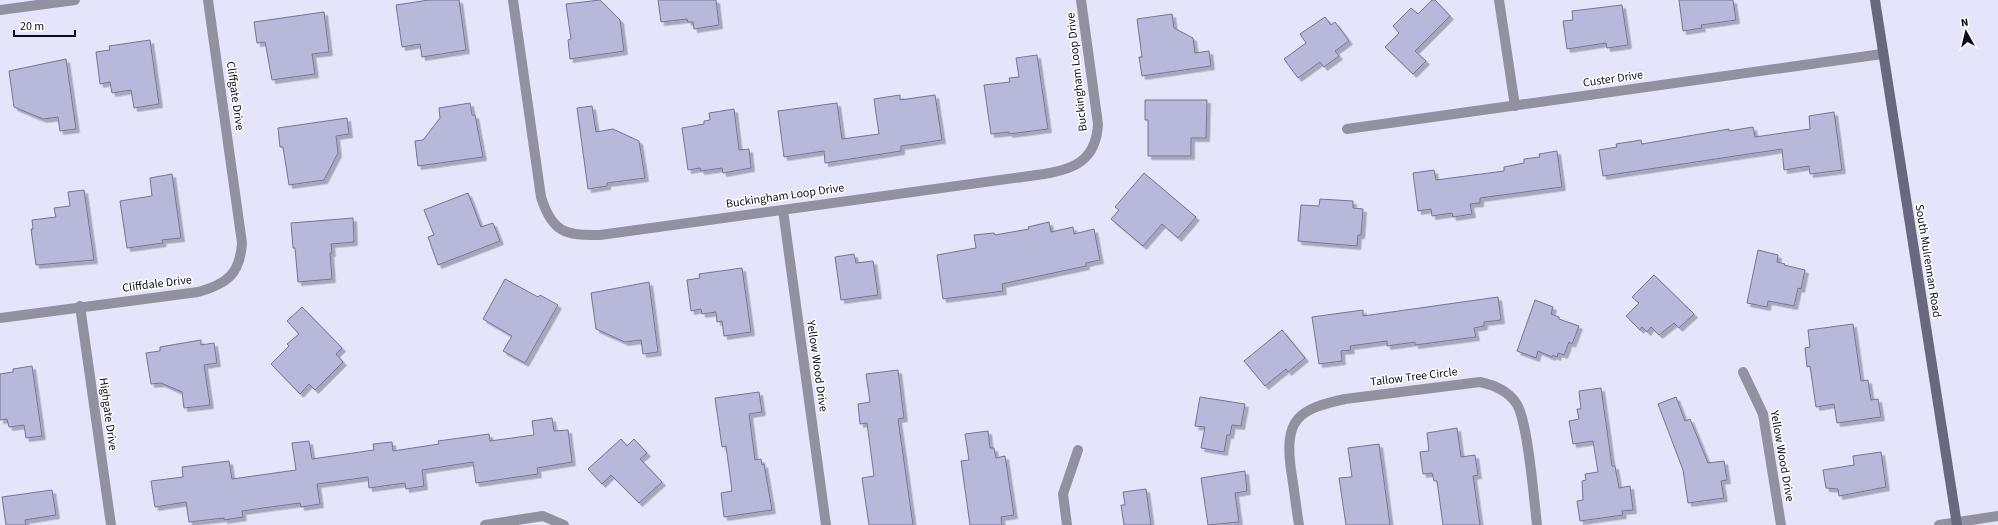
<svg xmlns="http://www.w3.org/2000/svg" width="1998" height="525" viewBox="0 0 1998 525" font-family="'Source Sans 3',sans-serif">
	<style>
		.building { fill: #b8b8db; stroke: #757494; filter: url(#shadow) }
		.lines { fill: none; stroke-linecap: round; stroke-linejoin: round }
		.street { stroke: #9191a0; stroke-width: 10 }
		.secondary { stroke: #68687e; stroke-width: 10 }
		.labels { text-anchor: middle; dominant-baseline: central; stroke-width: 3; stroke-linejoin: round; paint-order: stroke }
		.street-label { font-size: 12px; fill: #0d0d19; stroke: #fff }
	</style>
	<defs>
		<filter id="shadow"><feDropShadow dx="3.5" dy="3.5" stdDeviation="0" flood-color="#0004"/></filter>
	</defs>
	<rect width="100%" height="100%" fill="#e4e5fa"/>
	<g class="building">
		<path d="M429 0H459L466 50 422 57 420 44 402 47 396 5Z"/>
		<path d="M600 0 620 20 624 51 570 59 568 40 571 39 566 4Z"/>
		<path d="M658 0H716L719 25 694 29 693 22H688L687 19 661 22Z"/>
		<path d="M1432 0H1435L1450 16 1415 51 1426 61 1413 74 1385 47 1399 33 1393 26 1411 8 1418 14Z"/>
		<path d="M1679 0H1733L1736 20 1701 25 1702 28 1683 31Z"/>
		<path d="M1622 5 1628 45 1607 48 1606 43 1567 49 1563 21 1573 20 1572 11Z"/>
		<path d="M324 12 329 52 312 54 315 74 272 80 266 47 265 42 257 43 254 22Z"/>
		<path d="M1172 14 1174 28 1193 38 1195 53 1209 51 1211 66 1142 76 1139 57H1142L1137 19Z"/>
		<path d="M1325 17 1331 25 1335 22 1349 41 1335 51 1339 56 1324 67 1320 62 1298 78 1284 59 1306 43 1300 34Z"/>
		<path d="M150 40 159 104 134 108 131 90 112 93 110 82 100 84 96 52 110 50 109 46Z"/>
		<path d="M1037 55 1048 129 1009 134V132L991 134 984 85 1010 82 1009 78 1019 77 1016 58Z"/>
		<path d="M66 59 76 129 60 131 58 117 43 119 14 107 9 71Z"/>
		<path d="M900 95V100L935 95 942 140 901 146V151L825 163 824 151 784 157 778 111 837 103 842 139 879 134 874 99Z"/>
		<path d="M1145 100H1207L1206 138H1191V156H1148V120H1145Z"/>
		<path d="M470 103 472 115H475L483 157 418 166 415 141 423 140 440 118 439 108Z"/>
		<path d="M592 106 596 132 613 129 639 141 645 178 607 183V186L588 189 577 108Z"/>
		<path d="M734 109 739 150 749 149 751 168 723 173 722 168 701 171 700 168 688 170 682 128 704 124V121L710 120 709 113Z"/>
		<path d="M1834 112 1842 170 1810 174 1809 166 1784 170 1782 149 1603 176 1599 150 1617 147 1616 144 1641 140 1642 144 1729 129V131L1753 127 1755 137 1810 129 1809 116Z"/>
		<path d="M347 118 349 134 336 136 338 153 324 180 289 185 283 147H280L278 128Z"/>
		<path d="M1557 151 1562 187 1480 198V203L1470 204 1472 214 1453 217 1452 213 1432 216 1431 209 1418 211 1413 173 1434 170 1436 180 1504 171V167L1524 163V159L1540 157 1539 154Z"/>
		<path d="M1144 173 1196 217 1178 238 1162 224 1143 246 1111 219 1119 210 1115 207Z"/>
		<path d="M172 174 181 238 162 240 163 243 127 248 120 201 152 196 150 178Z"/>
		<path d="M84 190 94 260 36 265 31 229H33L32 220 56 217 54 208 70 206 68 192Z"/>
		<path d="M468 193 481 227 493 223 500 241 438 265 428 237 434 235 424 210Z"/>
		<path d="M1320 199 1353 201V208L1363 209 1361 235H1358L1357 246 1298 241 1301 205 1319 206Z"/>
		<path d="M353 218 354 242 331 244 332 253H330L332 279 298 282 295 248H293L291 223Z"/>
		<path d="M1049 222 1051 232 1073 227 1074 234 1094 229 1100 260 1086 263V266L1002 284 1003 291 943 299 937 255 976 248 974 235 994 233 995 235 1029 229 1028 227Z"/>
		<path d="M1758 250 1778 255 1777 262 1785 264 1784 265 1805 270 1801 289 1798 288 1794 306 1768 301 1767 307 1747 303Z"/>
		<path d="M854 254 856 263 873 261 878 295 841 300 835 257Z"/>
		<path d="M742 268 751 332 724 336 722 321 717 322 716 312 702 314 701 309 691 311 687 280 700 278 699 274Z"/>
		<path d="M1654 275 1694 314 1679 328 1674 323 1659 335 1651 327 1647 332 1642 327 1640 330 1626 316 1639 303 1632 297Z"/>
		<path d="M505 279 538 297 540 295 558 305 525 363 503 351 512 336 483 319Z"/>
		<path d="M649 282 658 352 643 354 641 340 625 342 596 329 591 293Z"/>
		<path d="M1498 297 1501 320 1484 322V326L1474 328 1476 337 1415 345V342L1387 346V341L1350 346 1351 350 1341 351 1342 361 1319 364 1312 317 1363 310V316Z"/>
		<path d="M1535 300 1553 307 1551 314 1559 317V319L1579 326 1572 344 1569 342 1564 355 1558 353 1557 357 1553 355 1552 357 1538 351 1536 358 1517 351Z"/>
		<path d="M302 307 342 348 336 354 343 362 315 390 309 384 300 394 271 364 289 346 287 344 299 334 287 321Z"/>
		<path d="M1853 324 1861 381 1868 380 1871 400 1878 399 1881 417 1837 423 1834 404 1816 407 1810 366 1807 367 1805 348 1810 347 1808 330Z"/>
		<path d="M1282 330 1305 358 1288 372 1286 369 1265 386 1244 361Z"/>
		<path d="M201 340V345L214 343 217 363 204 365 210 405 184 408 182 392 161 383 151 384 146 353 160 351V347Z"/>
		<path d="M32 366 42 436 26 438 24 425 9 427 7 419 0 420V374L13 372V369Z"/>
		<path d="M898 370 904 418 898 419 913 525H869L862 478 874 476 867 423 860 424 858 404 870 402 866 374Z"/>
		<path d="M1601 388 1612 466H1615L1619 488 1630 486 1633 510 1622 511 1623 515 1580 521 1577 501 1583 500 1582 481 1586 480 1585 474 1598 472 1593 441 1573 444 1569 421 1579 419 1577 409H1581L1579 391Z"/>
		<path d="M759 392 762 412 749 414 755 460 761 459 762 465 764 464 772 510 724 517 721 493 732 491 726 446 722 447 715 398Z"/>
		<path d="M1200 397 1245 404 1241 426 1232 425 1230 435H1227L1224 452 1201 448 1205 427 1195 426Z"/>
		<path d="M1676 397 1685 421 1690 419 1708 463 1724 461 1727 480 1721 481 1724 498 1688 503 1683 470 1658 404Z"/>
		<path d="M552 418 554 431 568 430 572 462 537 468 538 474 476 483 473 462 422 470 424 486 406 489 405 483 369 488 368 477 317 484 320 504 301 507 300 503 242 511 243 517 224 520V518L189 522 186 502 155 507 151 481 183 477 182 467 229 461 232 479 296 470 292 443 309 441 312 459 374 450 373 444 392 442 393 451 439 444 438 441 489 434 490 441 534 435 532 421Z"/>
		<path d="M1457 428 1461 457 1475 455 1478 475 1473 476 1480 525H1443L1437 481H1434L1432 473 1423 474 1420 452 1429 451 1427 433Z"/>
		<path d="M988 431 990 448H994L996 458 1005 456 1014 515 1001 517 1002 525H970L961 461 969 460 965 434Z"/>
		<path d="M621 439 627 446 634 439 647 453 640 459 662 482 639 503 611 475 602 484 588 469Z"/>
		<path d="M1379 444 1390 525H1346L1339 478 1352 477 1348 448Z"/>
		<path d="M1881 452 1886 487 1839 496 1838 489 1826 488 1823 470 1854 465 1853 456Z"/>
		<path d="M1245 471 1247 491 1235 493 1239 522 1208 525 1201 478Z"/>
		<path d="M1146 489 1151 525H1124L1121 505H1125L1123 492Z"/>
		<path d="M52 490 56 515 25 520 26 525H6L2 497Z"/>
	</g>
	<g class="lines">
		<g class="street">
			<path d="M513 0 541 197C552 232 565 236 600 235L1044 174C1075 169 1096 160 1098 124L1081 0"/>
			<path d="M1499 0 1515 106"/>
			<path d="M0 10 75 0"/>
			<path d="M1347 129 1882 54"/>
			<path d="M783 210 826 525"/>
			<path d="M80 306 111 525"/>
			<path d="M0 318 198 292C227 284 240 274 242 243L208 0"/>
			<path d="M1743 372 1763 414 1781 525"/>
			<path d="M485 525 543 516 564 525"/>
			<path d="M1067 525 1063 494 1078 450"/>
			<path d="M1299 525C1296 507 1294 488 1291 470 1284 419 1298 409 1345 399L1480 382C1494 385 1508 391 1516 403 1528 419 1534 501 1537 525"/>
			<path d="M1939 525 1998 516"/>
		</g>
		<path class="secondary" d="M1875 0 1957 525"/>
	</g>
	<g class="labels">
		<g class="street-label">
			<text transform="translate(1077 72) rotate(-96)">Buckingham Loop Drive</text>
			<text transform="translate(1613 79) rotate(-8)">Custer Drive</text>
			<text transform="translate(235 96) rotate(82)">Cliffgate Drive</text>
			<text transform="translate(785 196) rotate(-8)">Buckingham Loop Drive</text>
			<text transform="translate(1928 261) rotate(81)">South Mulrennan Road</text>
			<text transform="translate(157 284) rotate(-7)">Cliffdale Drive</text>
			<text transform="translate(817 366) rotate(82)">Yellow Wood Drive</text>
			<text transform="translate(1414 377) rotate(-7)">Tallow Tree Circle</text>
			<text transform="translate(108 414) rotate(82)">Highgate Drive</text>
			<text transform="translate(1782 456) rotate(80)">Yellow Wood Drive</text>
		</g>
	</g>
	<g transform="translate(1966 32) rotate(352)" stroke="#ffffff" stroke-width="3" paint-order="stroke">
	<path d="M0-3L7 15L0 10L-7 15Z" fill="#0d0d19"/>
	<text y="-6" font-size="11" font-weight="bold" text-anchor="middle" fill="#0d0d19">N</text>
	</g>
	<path d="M14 30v6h61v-6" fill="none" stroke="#0d0d19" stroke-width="2"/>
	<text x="20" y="30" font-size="12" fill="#0d0d19" stroke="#ffffff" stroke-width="3" paint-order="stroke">20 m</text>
</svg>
